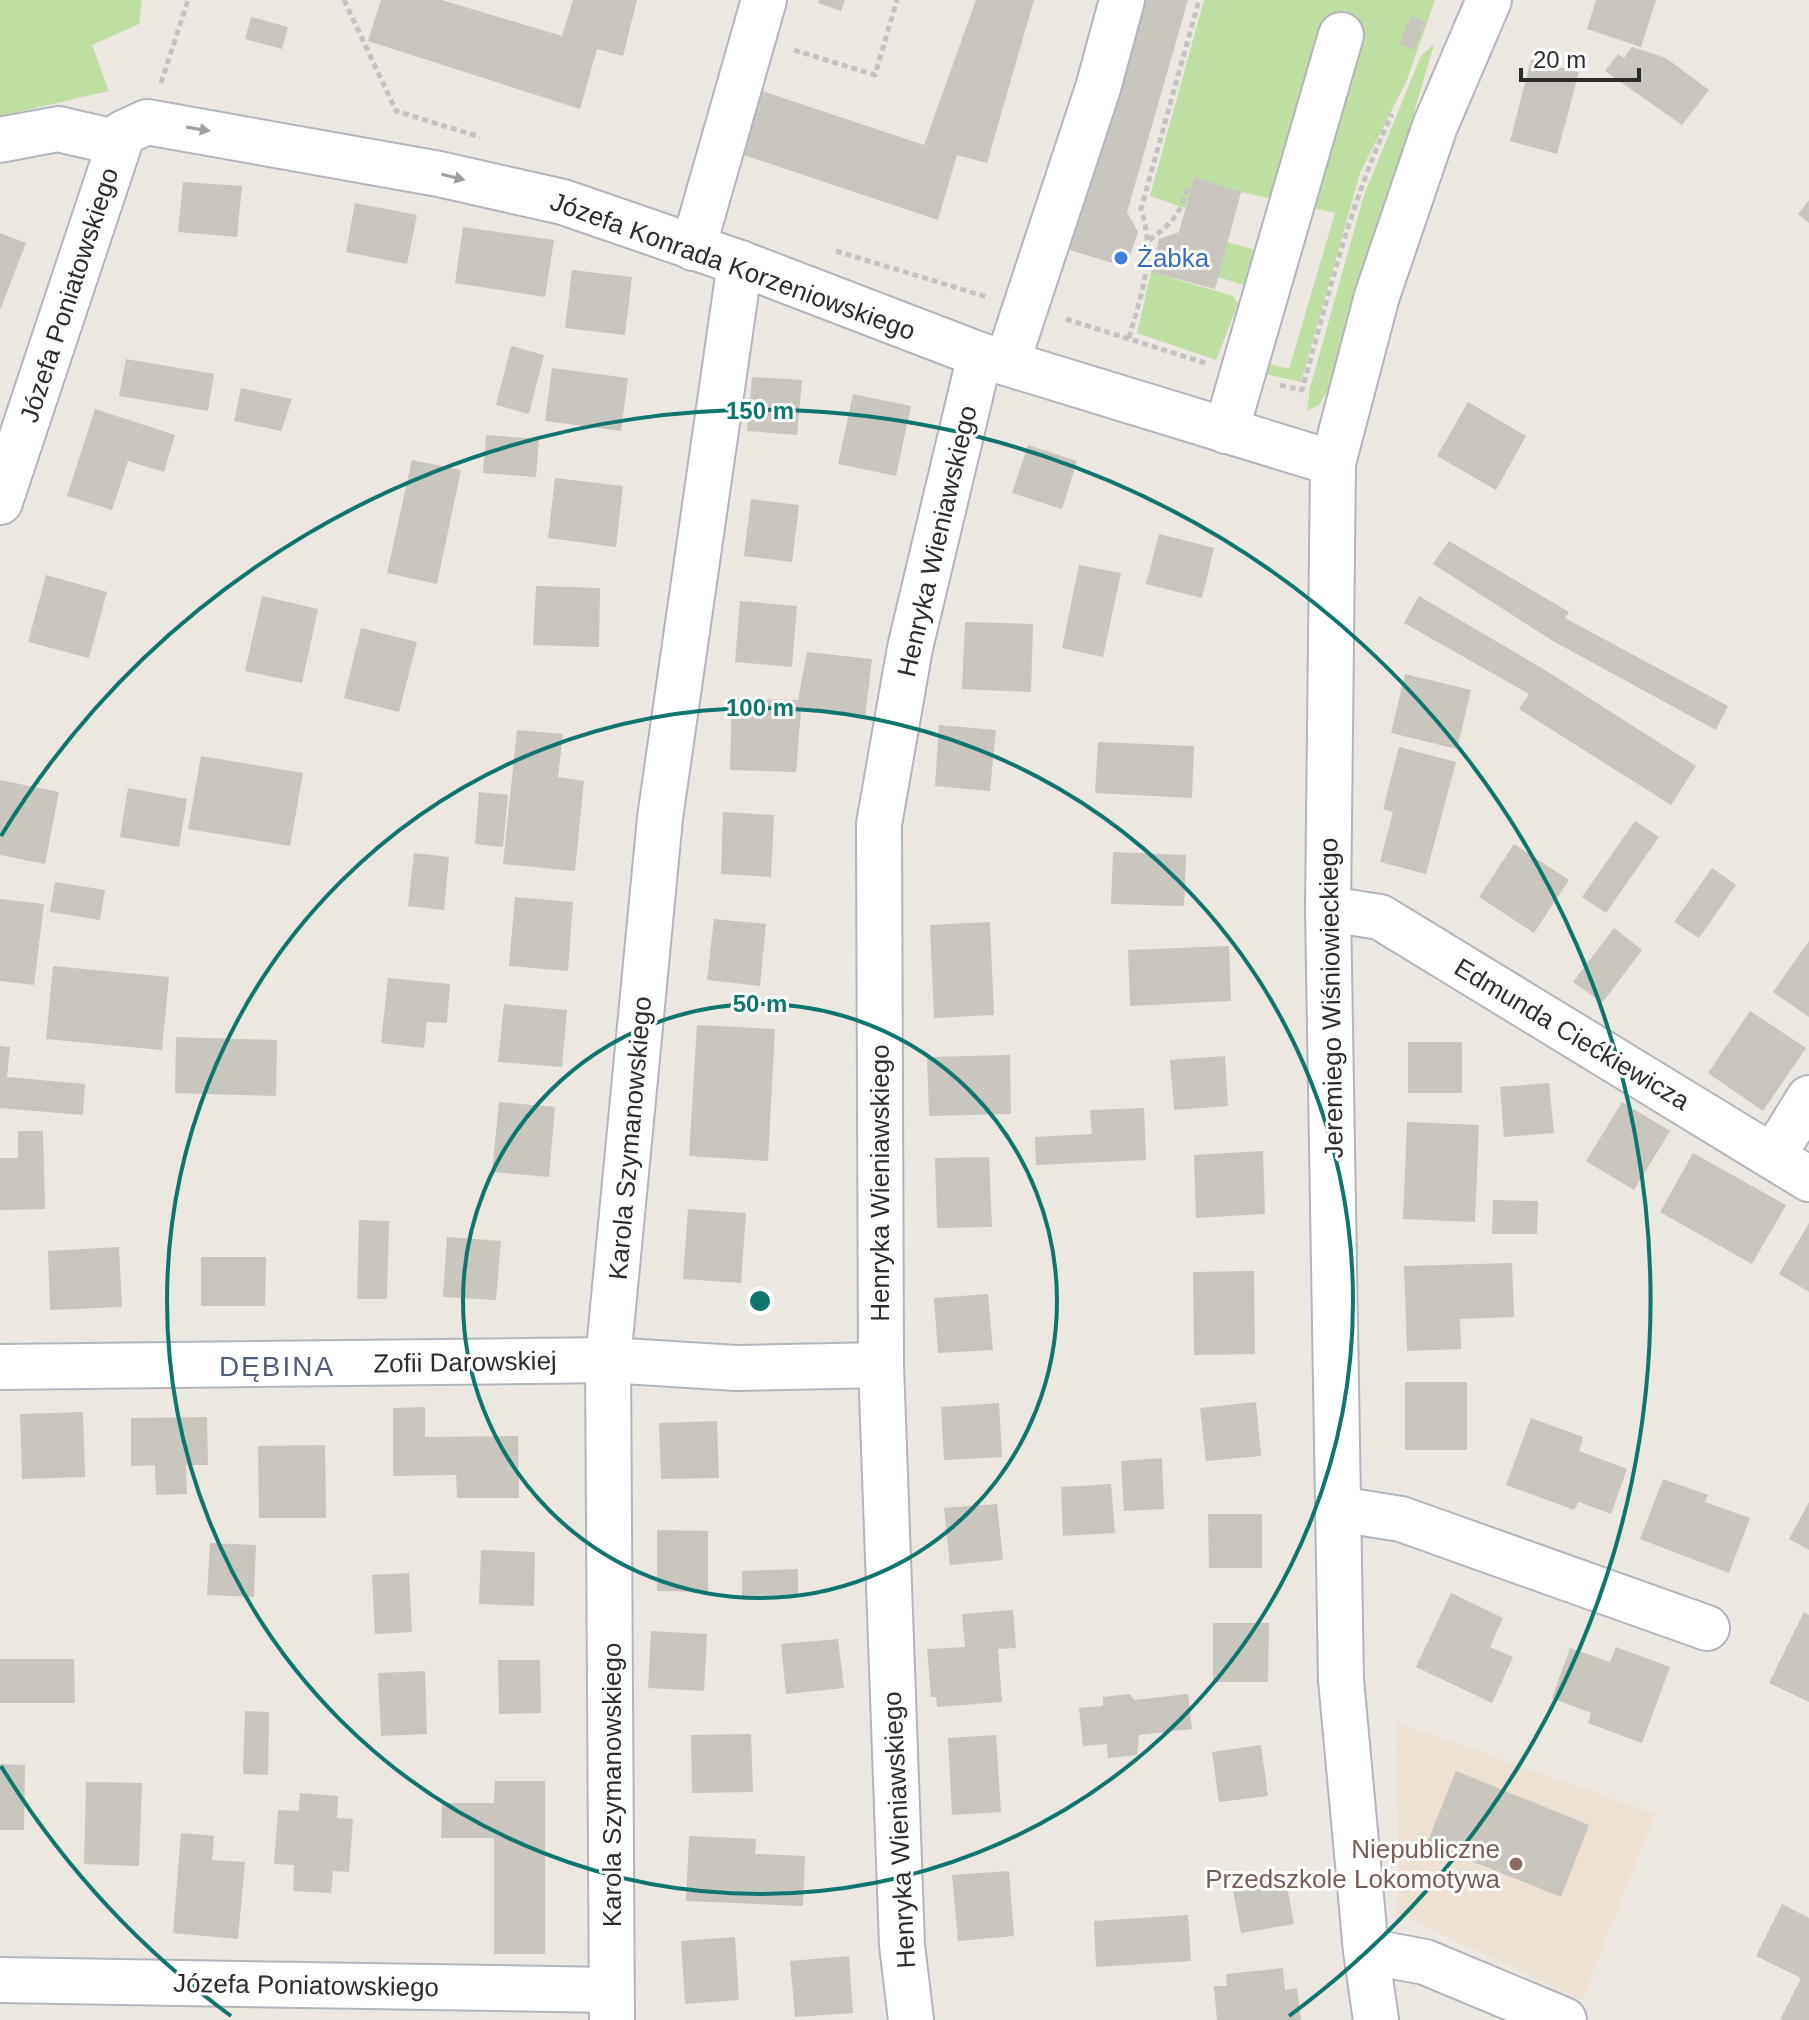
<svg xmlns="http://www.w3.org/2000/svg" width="1809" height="2020" viewBox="0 0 1809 2020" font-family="Helvetica,sans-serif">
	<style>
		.education { fill: #ede1d3 }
		.green { fill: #bfdfa3 }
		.building { fill: #c9c5bf }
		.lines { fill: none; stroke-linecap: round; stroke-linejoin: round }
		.minor-casing { stroke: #b2b5bc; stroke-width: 48 }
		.path { stroke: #c4c4c4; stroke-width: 5; stroke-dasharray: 6 4; stroke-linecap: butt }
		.minor { stroke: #fff; stroke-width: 44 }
		.oneway { fill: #a0a0a0 }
		.ring { fill: none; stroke: #0f766e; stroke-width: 4 }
		.shop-dot { fill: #3f7fe0; stroke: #fff; stroke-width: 3 }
		.education-dot { fill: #8d6e63; stroke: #fff; stroke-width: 3 }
		.labels { text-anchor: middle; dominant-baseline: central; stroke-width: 6; stroke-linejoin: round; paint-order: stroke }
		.shop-label { font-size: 26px; fill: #366cbe; stroke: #fff; text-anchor: start }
		.street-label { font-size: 26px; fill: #2d2d2d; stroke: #fff }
		.education-label { font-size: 26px; fill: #785e54; stroke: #fff; text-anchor: end }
		.neighbourhood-label { font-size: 28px; letter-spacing: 2px; fill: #515e7b; stroke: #fff }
		.centre { fill: #0f766e; stroke: #fff; stroke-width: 4 }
		.ring-label { font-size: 24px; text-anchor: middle; font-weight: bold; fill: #0f766e; stroke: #fff; stroke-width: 6; stroke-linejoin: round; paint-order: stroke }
	</style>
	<rect width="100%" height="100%" fill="#ede7e1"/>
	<path class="education" d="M1396 1722 1655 1814 1582 2000 1399 1914Z"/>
	<g class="green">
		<path d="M0 0H142L139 24 92 45 109 91 0 116Z"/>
		<path d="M1204 0H1435L1407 80 1360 173 1301 382 1257 372 1266 363 1289 369 1335 213 1241 192 1194 177 1185 208 1150 196Z"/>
		<path d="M1434 44 1406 140 1377 222 1333 381 1319 405 1307 411 1310 388 1364 195 1421 56Z"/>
		<path d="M1227 242 1262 252 1250 287 1218 277Z"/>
		<path d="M1151 272 1233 296 1238 304 1216 360 1137 333Z"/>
	</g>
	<g class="building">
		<path d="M381 0H442L562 36 573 0H637L623 56 597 49 580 109 368 41Z"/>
		<path d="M819 0H845L841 11 818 3Z"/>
		<path d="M976 0H1034L987 163 957 155 938 220 732 151 750 87 924 145Z"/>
		<path d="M1136 0H1188L1127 212 1138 232 1126 267 1066 249Z"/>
		<path d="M1596 0H1656L1641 47 1587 29Z"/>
		<path d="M1411 16 1426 22 1414 50 1400 44Z"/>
		<path d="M251 17 288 27 282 49 245 39Z"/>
		<path d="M1632 47 1666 58 1709 90 1682 125 1605 71 1618 54 1624 58Z"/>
		<path d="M1531 60 1579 72 1557 154 1510 141Z"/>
		<path d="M1194 177 1241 192 1215 289 1151 272 1159 239 1179 232Z"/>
		<path d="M183 182 242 186 237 237 178 232Z"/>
		<path d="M1809 200V223L1798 214Z"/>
		<path d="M355 203 417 215 407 264 346 252Z"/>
		<path d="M463 227 554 240 545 297 455 283Z"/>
		<path d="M0 233 26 243 0 310Z"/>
		<path d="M572 270 632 277 625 335 565 328Z"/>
		<path d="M511 346 544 355 529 414 496 405Z"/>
		<path d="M126 359 214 374 208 411 119 396Z"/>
		<path d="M552 368 628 378 621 431 545 421Z"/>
		<path d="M752 377 802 380 797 435 747 431Z"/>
		<path d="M241 388 292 399 281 431 234 421Z"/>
		<path d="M853 394 911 406 896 476 838 464Z"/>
		<path d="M1468 402 1526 436 1496 490 1437 456Z"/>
		<path d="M95 409 175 435 164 472 128 461 112 510 67 496Z"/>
		<path d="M486 435 539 439 536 477 483 473Z"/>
		<path d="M1028 445 1077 461 1062 509 1012 493Z"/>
		<path d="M412 460 461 470 437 584 387 573Z"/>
		<path d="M555 478 623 486 616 547 548 538Z"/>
		<path d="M751 499 799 505 792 562 744 556Z"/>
		<path d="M1159 534 1214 548 1202 598 1146 584Z"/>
		<path d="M1449 541 1569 612 1565 618 1728 706 1716 730 1553 641 1433 564Z"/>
		<path d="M1079 565 1121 573 1103 657 1062 648Z"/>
		<path d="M46 575 107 592 89 658 28 642Z"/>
		<path d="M536 586 600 588 599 647 533 645Z"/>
		<path d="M262 596 318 609 302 683 245 671Z"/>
		<path d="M1419 596 1545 670 1696 766 1671 805 1519 709 1529 694 1404 623Z"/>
		<path d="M740 601 797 606 792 667 735 662Z"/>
		<path d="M965 622 1033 624 1031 692 962 689Z"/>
		<path d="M361 628 417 642 399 712 344 698Z"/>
		<path d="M807 652 872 659 865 718 801 711 796 772 730 770 732 698 798 700Z"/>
		<path d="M1405 674 1471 690 1457 749 1391 733Z"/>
		<path d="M939 725 996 730 990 791 935 786Z"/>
		<path d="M517 730 563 734 558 777 584 781 575 871 503 864Z"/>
		<path d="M1098 742 1194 746 1192 798 1095 793Z"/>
		<path d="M1399 747 1456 762 1426 874 1380 862 1393 812 1383 809Z"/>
		<path d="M201 756 303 773 290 846 188 829Z"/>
		<path d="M0 780 59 792 45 864 0 855Z"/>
		<path d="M128 788 187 799 179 847 120 837Z"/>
		<path d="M479 792 508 795 503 847 475 844Z"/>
		<path d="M723 812 774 815 771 877 721 874Z"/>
		<path d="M1635 821 1659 837 1606 913 1582 897Z"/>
		<path d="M1514 844 1569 880 1534 933 1479 897Z"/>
		<path d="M1113 852 1186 855 1184 906 1111 904Z"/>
		<path d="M414 853 449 857 444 910 408 906Z"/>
		<path d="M1712 868 1736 885 1699 938 1674 922Z"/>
		<path d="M55 882 105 890 100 920 50 912Z"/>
		<path d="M515 897 573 902 568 971 509 966Z"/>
		<path d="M0 899 44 904 34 985 0 981Z"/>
		<path d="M714 919 766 924 760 986 707 980Z"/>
		<path d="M990 922 994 1015 934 1018 930 925Z"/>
		<path d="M1614 928 1642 950 1602 1003 1573 982Z"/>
		<path d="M1809 941V1017L1773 992Z"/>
		<path d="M1229 946 1231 1001 1130 1006 1128 950Z"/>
		<path d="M53 966 169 977 162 1050 46 1039Z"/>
		<path d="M388 978 450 984 447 1023 427 1022 424 1048 381 1043Z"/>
		<path d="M504 1004 567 1010 562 1067 498 1062Z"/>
		<path d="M1750 1011 1806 1048 1763 1111 1708 1073Z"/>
		<path d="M697 1025 775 1029 768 1161 689 1156Z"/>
		<path d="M176 1037 277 1040 276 1096 175 1093Z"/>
		<rect x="1408" y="1042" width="54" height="51"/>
		<path d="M0 1046 10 1047 7 1077 85 1084 83 1115 0 1108Z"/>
		<path d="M1010 1055 1011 1114 929 1116 927 1057Z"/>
		<path d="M1225 1056 1228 1106 1174 1110 1170 1060Z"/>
		<path d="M1549 1083 1554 1133 1504 1137 1500 1087Z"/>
		<path d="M499 1102 555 1107 549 1177 492 1172Z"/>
		<path d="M1622 1102 1670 1131 1634 1190 1586 1161Z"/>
		<path d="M1144 1108 1146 1160 1036 1165 1035 1137 1092 1134 1090 1110Z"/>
		<path d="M1407 1122 1479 1125 1475 1222 1403 1219Z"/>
		<path d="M18 1131H43L45 1209 0 1210V1158H18Z"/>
		<path d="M1263 1151 1265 1214 1196 1218 1194 1155Z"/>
		<path d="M1693 1153 1786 1205 1752 1264 1660 1212Z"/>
		<path d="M989 1157 992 1227 937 1228 935 1158Z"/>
		<path d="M1493 1200 1538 1201 1537 1234H1492Z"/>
		<path d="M688 1209 746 1213 741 1283 683 1279Z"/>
		<path d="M359 1220 389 1221 387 1299H357Z"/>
		<path d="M1809 1223V1292L1779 1274Z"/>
		<path d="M447 1237 501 1241 496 1300 443 1297Z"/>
		<path d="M119 1247 122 1307 50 1310 48 1251Z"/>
		<path d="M201 1257H266L265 1306H201Z"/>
		<path d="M1512 1263 1514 1317 1460 1319 1461 1349 1407 1351 1404 1266Z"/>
		<path d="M1254 1271 1255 1354 1194 1355 1193 1272Z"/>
		<path d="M988 1294 993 1350 938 1353 934 1298Z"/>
		<rect x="1405" y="1382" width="62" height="68"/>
		<path d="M1256 1402 1261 1456 1206 1461 1200 1408Z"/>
		<path d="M999 1403 1002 1457 944 1460 941 1407Z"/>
		<path d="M425 1407V1437L518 1436 519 1498H457L456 1475 393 1476V1408Z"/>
		<path d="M83 1412 85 1477 22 1479 20 1414Z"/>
		<path d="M207 1417 208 1465H186L187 1494 156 1495 155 1465 131 1466V1418Z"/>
		<path d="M1531 1418 1583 1437 1579 1451 1627 1469 1611 1514 1579 1502 1574 1510 1506 1485Z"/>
		<path d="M717 1421 719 1478 661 1479 659 1423Z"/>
		<path d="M325 1445 326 1518H259L258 1446Z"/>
		<path d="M1162 1458 1164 1509 1124 1511 1121 1461Z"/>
		<path d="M1663 1479 1708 1495 1705 1502 1750 1518 1729 1573 1640 1539Z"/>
		<path d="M1111 1484 1115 1533 1063 1536 1061 1487Z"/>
		<path d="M1809 1502V1550L1789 1539Z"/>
		<path d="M997 1504 1003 1560 950 1565 944 1508Z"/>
		<path d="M1208 1514H1262V1568H1209Z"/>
		<path d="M657 1530 708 1531V1592L657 1591Z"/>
		<path d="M210 1543 256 1545 254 1597 207 1595Z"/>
		<path d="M481 1550 535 1552 534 1606 479 1604Z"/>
		<path d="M798 1569V1595L742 1596V1571Z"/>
		<path d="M409 1573 412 1632 375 1634 372 1575Z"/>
		<path d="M1451 1593 1503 1618 1490 1647 1513 1657 1492 1703 1416 1667Z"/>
		<path d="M1013 1610 1016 1648 998 1649 1002 1702 937 1707 936 1697H931L927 1649 965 1647 962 1614Z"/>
		<path d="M1804 1612 1809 1615V1702L1769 1683Z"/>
		<path d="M1213 1623H1269L1268 1682H1213Z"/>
		<path d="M651 1631 707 1634 704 1691 648 1688Z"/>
		<path d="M838 1639 844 1688 786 1694 781 1644Z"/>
		<path d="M1616 1647 1670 1667 1642 1743 1588 1723 1591 1713 1552 1698 1570 1648 1610 1662Z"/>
		<path d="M0 1659H74L75 1703H0Z"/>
		<path d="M498 1660H540L541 1713 499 1714Z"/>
		<path d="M425 1671 427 1734 381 1736 378 1673Z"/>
		<path d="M1130 1694 1134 1700 1188 1694 1192 1729 1139 1735 1137 1755 1108 1758 1107 1744 1083 1746 1079 1708 1103 1706V1697Z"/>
		<path d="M245 1711 269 1712 268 1775 243 1774Z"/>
		<path d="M751 1734 753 1792 692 1793 691 1735Z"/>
		<path d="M996 1735 1001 1812 952 1815 948 1738Z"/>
		<path d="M1261 1745 1268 1796 1219 1802 1212 1752Z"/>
		<path d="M0 1764 25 1765 24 1830H0Z"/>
		<path d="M1456 1771 1589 1825 1561 1897 1427 1843Z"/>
		<path d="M495 1781H545V1954H494V1838H441L442 1803H494Z"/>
		<path d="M86 1782 142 1783 139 1866 84 1864Z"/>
		<path d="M300 1793 338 1796 337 1818 353 1819 349 1872 333 1871 331 1893 293 1891 294 1865 274 1864 278 1810 299 1811Z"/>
		<path d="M181 1833 214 1836 212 1860 245 1862 238 1939 173 1933Z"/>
		<path d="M689 1836 756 1839 755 1854 805 1856 803 1906 686 1901Z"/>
		<path d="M1009 1871 1014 1936 958 1941 952 1875Z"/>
		<path d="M1285 1875 1294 1924 1241 1933 1232 1885Z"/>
		<path d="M1782 1904 1809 1918V2020H1780L1801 1978 1756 1956Z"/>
		<path d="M1188 1915 1191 1961 1096 1967 1094 1921Z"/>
		<path d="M735 1937 739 2000 685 2004 681 1941Z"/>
		<path d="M849 1956 853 2013 795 2017 790 1961Z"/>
		<path d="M1283 1968 1285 1990 1297 1988 1301 2020H1217L1214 1986H1227L1226 1974Z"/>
	</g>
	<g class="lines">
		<defs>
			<g id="minor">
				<path d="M0 140 58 129 119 143"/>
				<path d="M693 248 764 0"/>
				<path d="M1007 363 1098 88 1122 0"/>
				<path d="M1226 431 1341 35"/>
				<path d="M0 502 123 133 147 122 439 174 563 202 740 263 980 355 1333 463"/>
				<path d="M1328 909 1380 917 1809 1179"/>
				<path d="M1773 1156 1809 1098"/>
				<path d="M0 1367 608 1360 736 1368 881 1365"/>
				<path d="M1338 1509 1401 1519 1707 1628"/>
				<path d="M1366 1951 1425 1962 1564 2020"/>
				<path d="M0 1980 611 1990"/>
				<path d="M612 2020 608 1360 660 818 740 263"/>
				<path d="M911 2020 902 1945 881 1365 879 824 910 648 980 355"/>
				<path d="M1376 2020 1366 1951 1341 1680 1328 909 1333 463 1377 296 1435 126 1489 0"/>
			</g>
		</defs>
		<use href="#minor" class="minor-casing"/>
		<g class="path">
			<path d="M344 0 396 111 480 137"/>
			<path d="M794 50 875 75 897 0"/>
			<path d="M161 83 188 0"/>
			<path d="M1149 240C1172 224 1179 215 1188 188"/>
			<path d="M836 251 987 297"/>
			<path d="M1066 319 1205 363"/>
			<path d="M1129 338C1142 291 1156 257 1141 209L1199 0"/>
			<path d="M1280 385 1302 390C1328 297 1350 202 1392 114"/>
		</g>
		<use href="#minor" class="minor"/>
	</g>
	<defs><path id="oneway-solid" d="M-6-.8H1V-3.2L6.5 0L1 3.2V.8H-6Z" transform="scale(2)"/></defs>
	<g class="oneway">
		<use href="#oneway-solid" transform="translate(198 129) rotate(9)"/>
		<use href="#oneway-solid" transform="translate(453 177) rotate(13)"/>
	</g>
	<g class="ring">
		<circle cx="760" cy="1301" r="297"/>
		<circle cx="760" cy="1301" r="593"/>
		<path d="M231 2016A890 890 0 0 1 1 1766M1 836A890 890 0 1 1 1289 2016"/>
	</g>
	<circle class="shop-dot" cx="1121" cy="258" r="8"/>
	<circle class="education-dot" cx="1516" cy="1864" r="8"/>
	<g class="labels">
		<g class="shop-label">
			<text x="1137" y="258">Żabka</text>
		</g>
		<g class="street-label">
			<text transform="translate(733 266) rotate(20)">Józefa Konrada Korzeniowskiego</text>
			<text transform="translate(69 295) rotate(-72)">Józefa Poniatowskiego</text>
			<text transform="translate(937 541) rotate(-77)">Henryka Wieniawskiego</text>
			<text transform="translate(1331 998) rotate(-91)">Jeremiego Wiśniowieckiego</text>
			<text transform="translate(1572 1034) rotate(31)">Edmunda Ciećkiewicza</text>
			<text transform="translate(630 1138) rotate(-85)">Karola Szymanowskiego</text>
			<text transform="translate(880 1183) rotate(-90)">Henryka Wieniawskiego</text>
			<text transform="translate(465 1362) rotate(-1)">Zofii Darowskiej</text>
			<text transform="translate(612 1785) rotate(-90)">Karola Szymanowskiego</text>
			<text transform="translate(899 1830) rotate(-93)">Henryka Wieniawskiego</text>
			<text transform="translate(306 1985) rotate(1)">Józefa Poniatowskiego</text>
		</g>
		<g class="education-label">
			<text x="1500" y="1849">Niepubliczne<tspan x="1500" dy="30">Przedszkole Lokomotywa</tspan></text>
		</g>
		<g class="neighbourhood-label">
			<text x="277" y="1366">DĘBINA</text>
		</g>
	</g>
	<circle cx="760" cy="1301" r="12" class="centre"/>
	<g class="ring-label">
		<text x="760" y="419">150 m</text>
		<text x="760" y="716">100 m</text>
		<text x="760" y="1012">50 m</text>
	</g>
	<path d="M1521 68v12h118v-12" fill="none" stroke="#2d2d2d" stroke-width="4"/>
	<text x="1533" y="68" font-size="24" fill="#2d2d2d" stroke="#ffffff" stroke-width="6" paint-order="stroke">20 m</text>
</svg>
